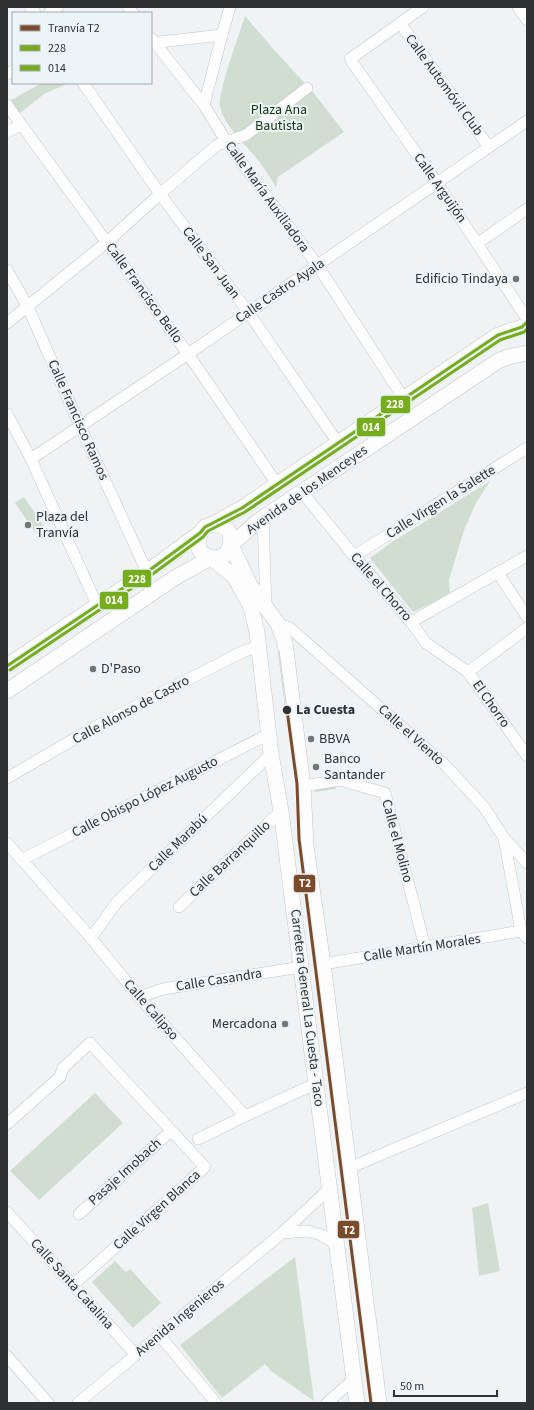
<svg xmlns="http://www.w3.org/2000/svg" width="534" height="1410" viewBox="0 0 534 1410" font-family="'Source Sans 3',sans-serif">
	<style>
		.green { fill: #d0ddd1 }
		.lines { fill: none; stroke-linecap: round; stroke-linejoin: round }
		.minor-casing { stroke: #c4c6c8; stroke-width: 12 }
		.secondary-casing { stroke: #c4c6c8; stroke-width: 16 }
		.minor { stroke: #fdfdfe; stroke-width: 11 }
		.secondary { stroke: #fdfdfe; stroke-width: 15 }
		.tram { stroke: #cdcece; stroke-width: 1 }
		.bus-1-casing { stroke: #edf4f8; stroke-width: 6 }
		.bus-2-casing { stroke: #edf4f8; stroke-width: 6 }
		.bus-1 { stroke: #75ad1c; stroke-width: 3 }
		.bus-2 { stroke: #75ad1c; stroke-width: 3 }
		.tram-1-casing { stroke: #edf4f8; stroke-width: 6 }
		.tram-1 { stroke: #7a4b2a; stroke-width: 3 }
		.poi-dot { fill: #737577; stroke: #edf4f8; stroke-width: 1.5 }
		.stop-dot { fill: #2f3133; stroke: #edf4f8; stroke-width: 1.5 }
		.labels { text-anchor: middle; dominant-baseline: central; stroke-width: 4; stroke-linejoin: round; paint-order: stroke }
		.street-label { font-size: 14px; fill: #2f3133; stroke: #edf4f8 }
		.park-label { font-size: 14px; fill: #13360f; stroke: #edf4f8 }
		.poi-label { font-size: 14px; fill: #2f3133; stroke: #edf4f8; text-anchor: start }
		.stop-label { font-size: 14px; font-weight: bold; fill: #2f3133; stroke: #edf4f8; text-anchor: start }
		.line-badge { stroke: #edf4f8; stroke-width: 1.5 }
		.badge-label { font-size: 11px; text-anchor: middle; font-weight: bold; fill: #fff }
	</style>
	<rect width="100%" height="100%" fill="#f0f3f5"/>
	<g class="green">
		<path d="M245 16 276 52 313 92 344 132 278 177 276 187C270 177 264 168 257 159 245 143 225 127 220 107 217 93 240 33 245 16Z"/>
		<path d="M42 83H69L44 94 19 114 11 100Z"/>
		<path d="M490 481 476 503 464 530 449 580 450 592 438 600 413 612 370 558 392 542Z"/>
		<path d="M24 497 43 525 35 532 15 503Z"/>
		<path d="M335 782 336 789 315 792 314 786Z"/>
		<path d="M95 1093 123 1123 39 1200 10 1171Z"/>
		<path d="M488 1203 500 1271 479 1276 472 1208Z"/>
		<path d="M295 1257 314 1401 271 1371 265 1364 222 1398 180 1345Z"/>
		<path d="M115 1261 126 1272 130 1269 161 1303 133 1328 92 1282Z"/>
	</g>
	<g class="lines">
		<defs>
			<g id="minor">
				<path d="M30 7 35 13"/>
				<path d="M128 7 133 13"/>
				<path d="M423 7 350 59 437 183 527 319"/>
				<path d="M518 7 527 20"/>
				<path d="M49 13 58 7"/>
				<path d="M400 23 488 146"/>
				<path d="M151 38 204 105 226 141 318 266 404 399"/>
				<path d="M151 43 222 35"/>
				<path d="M7 74 13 71"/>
				<path d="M83 83 160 194 248 312 338 443"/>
				<path d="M7 105 188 354 277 484"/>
				<path d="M204 105 222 35 230 7"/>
				<path d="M7 132 21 125"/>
				<path d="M478 243 527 209"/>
				<path d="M7 270 28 307 80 426 147 572"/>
				<path d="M7 323 107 242 160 194 217 145 246 135 307 88"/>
				<path d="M7 414 31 459 97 605"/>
				<path d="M31 459 188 354 527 121"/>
				<path d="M302 492 354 556 411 622 426 643 468 672 527 756"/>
				<path d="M263 518 266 608"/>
				<path d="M354 556 527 448"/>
				<path d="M498 573 527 617"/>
				<path d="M411 622 527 556"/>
				<path d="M278 624 290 628 446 766 484 807 504 838 527 863"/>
				<path d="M468 672 527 628"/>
				<path d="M7 778 95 727 240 653 258 646"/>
				<path d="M303 786 340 780 385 793 425 947"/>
				<path d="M504 838 521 931 527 938"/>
				<path d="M7 843 91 938 139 997 245 1116 317 1083"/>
				<path d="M21 860 269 734"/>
				<path d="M179 907 281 811"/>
				<path d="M91 938 117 902 271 754"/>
				<path d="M323 964 521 931"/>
				<path d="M139 997 163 989 301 967"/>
				<path d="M7 1124 60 1077 63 1068 90 1043 205 1167 73 1285"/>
				<path d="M198 1139 245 1116"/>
				<path d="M349 1168 527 1093"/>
				<path d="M7 1212 136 1355"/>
				<path d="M79 1214 171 1131"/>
				<path d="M282 1233 307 1231 322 1235 336 1244"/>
				<path d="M160 1336 216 1403"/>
				<path d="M7 1356 48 1403"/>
				<path d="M78 1403 282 1233 329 1189"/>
				<path d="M327 1403 354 1379"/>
			</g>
			<g id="secondary">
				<path d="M213 524 242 508 498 335 522 327"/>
				<path d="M200 533 198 543 199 549 202 553 211 558 234 576 251 607 257 632 271 754 281 811 301 967 357 1403"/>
				<path d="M231 545 250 585 278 624 285 643 303 786 306 846 323 964 379 1403"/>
				<path d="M231 545 258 521 498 361 508 357 527 353"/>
				<path d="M7 666 147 572 200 533 205 527 213 524 222 526 227 529 230 534 231 545 226 554 218 558H211L176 577 7 691"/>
			</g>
		</defs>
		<use href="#minor" class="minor-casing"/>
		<use href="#secondary" class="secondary-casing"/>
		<use href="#minor" class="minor"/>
		<use href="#secondary" class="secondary"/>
		<path class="tram" d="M279 651 287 710"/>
		<defs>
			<path id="bus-1" d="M7 666 147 572 200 533 205 527 242 508 498 335 522 327 527 322"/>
			<path id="bus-2" d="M10 670 150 576 203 537 208 531 245 512 500 340 524 332 527 329"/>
		</defs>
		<use href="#bus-1" class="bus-1-casing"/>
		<use href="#bus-2" class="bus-2-casing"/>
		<use href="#bus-1" class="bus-1"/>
		<use href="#bus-2" class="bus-2"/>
		<defs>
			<path id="tram-1" d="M287 710 297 784 299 839 371 1403"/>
		</defs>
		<use href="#tram-1" class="tram-1-casing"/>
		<use href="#tram-1" class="tram-1"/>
	</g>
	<g class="poi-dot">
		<circle cx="516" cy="279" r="4"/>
		<circle cx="28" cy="525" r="4"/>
		<circle cx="93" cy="669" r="4"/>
		<circle cx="311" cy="739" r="4"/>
		<circle cx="316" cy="767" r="4"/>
		<circle cx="285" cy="1024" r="4"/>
	</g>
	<circle class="stop-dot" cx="287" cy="710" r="5"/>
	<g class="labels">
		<g class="street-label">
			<text transform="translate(444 85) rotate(54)">Calle Automóvil Club</text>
			<text transform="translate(440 188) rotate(55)">Calle Arguijón</text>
			<text transform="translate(267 197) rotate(54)">Calle María Auxiliadora</text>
			<text transform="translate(211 263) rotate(53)">Calle San Juan</text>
			<text transform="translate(280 291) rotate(-34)">Calle Castro Ayala</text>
			<text transform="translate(144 293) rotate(54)">Calle Francisco Bello</text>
			<text transform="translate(78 420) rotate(66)">Calle Francisco Ramos</text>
			<text transform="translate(307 490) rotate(-35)">Avenida de los Menceyes</text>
			<text transform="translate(441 502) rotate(-32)">Calle Virgen la Salette</text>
			<text transform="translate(381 587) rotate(49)">Calle el Chorro</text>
			<text transform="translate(491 704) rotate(55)">El Chorro</text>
			<text transform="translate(131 710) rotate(-28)">Calle Alonso de Castro</text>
			<text transform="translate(411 735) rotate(42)">Calle el Viento</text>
			<text transform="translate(145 797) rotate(-27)">Calle Obispo López Augusto</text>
			<text transform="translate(397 841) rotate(75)">Calle el Molino</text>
			<text transform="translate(178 843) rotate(-44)">Calle Marabú</text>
			<text transform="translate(230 859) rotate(-43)">Calle Barranquillo</text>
			<text transform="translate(422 948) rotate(-9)">Calle Martín Morales</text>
			<text transform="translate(219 980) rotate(-9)">Calle Casandra</text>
			<text transform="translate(307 1008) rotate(83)">Carretera General La Cuesta - Taco</text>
			<text transform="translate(151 1010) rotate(49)">Calle Calipso</text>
			<text transform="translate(125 1172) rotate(-42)">Pasaje Imobach</text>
			<text transform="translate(157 1210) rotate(-42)">Calle Virgen Blanca</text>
			<text transform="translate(72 1284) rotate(48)">Calle Santa Catalina</text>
			<text transform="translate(180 1318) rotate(-40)">Avenida Ingenieros</text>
		</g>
		<g class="park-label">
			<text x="279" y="110">Plaza Ana<tspan x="279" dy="16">Bautista</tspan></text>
		</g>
		<g class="poi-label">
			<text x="508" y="279" text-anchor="end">Edificio Tindaya</text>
			<text x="36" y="517">Plaza del<tspan x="36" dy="16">Tranvía</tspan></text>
			<text x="101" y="669">D'Paso</text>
			<text x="319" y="739">BBVA</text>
			<text x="324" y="759">Banco<tspan x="324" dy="16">Santander</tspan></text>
			<text x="277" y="1024" text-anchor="end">Mercadona</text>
		</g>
		<g class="stop-label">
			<text x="296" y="710">La Cuesta</text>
		</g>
	</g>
	<g class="line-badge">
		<rect x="380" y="395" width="31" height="19" rx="4" fill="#75ad1c"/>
		<rect x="356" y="417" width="30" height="20" rx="4" fill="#75ad1c"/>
		<rect x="122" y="569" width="30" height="19" rx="4" fill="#75ad1c"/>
		<rect x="99" y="591" width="30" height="19" rx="4" fill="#75ad1c"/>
		<rect x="293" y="874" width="23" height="19" rx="4" fill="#7a4b2a"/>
		<rect x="337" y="1220" width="23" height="19" rx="4" fill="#7a4b2a"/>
	</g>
	<g class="badge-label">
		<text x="395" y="408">228</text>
		<text x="371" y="431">014</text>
		<text x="137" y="583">228</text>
		<text x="114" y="604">014</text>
		<text x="305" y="887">T2</text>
		<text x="349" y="1234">T2</text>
	</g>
	<rect width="534" height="1410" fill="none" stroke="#2f3133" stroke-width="16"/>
	<rect x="12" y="12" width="140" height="72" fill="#edf4f8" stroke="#a1a6a9"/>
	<rect x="20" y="25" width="20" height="6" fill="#7a4b2a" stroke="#a1a6a9"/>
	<text x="48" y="32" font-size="12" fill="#2f3133">Tranvía T2</text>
	<rect x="20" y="45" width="20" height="6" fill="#75ad1c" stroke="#a1a6a9"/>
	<text x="48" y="52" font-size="12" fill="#2f3133">228</text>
	<rect x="20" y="65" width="20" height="6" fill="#75ad1c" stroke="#a1a6a9"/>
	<text x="48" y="72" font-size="12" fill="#2f3133">014</text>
	<path d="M394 1390v6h103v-6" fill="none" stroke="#2f3133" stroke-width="2"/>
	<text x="400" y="1390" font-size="12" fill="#2f3133" stroke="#edf4f8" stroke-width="3" paint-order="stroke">50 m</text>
</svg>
